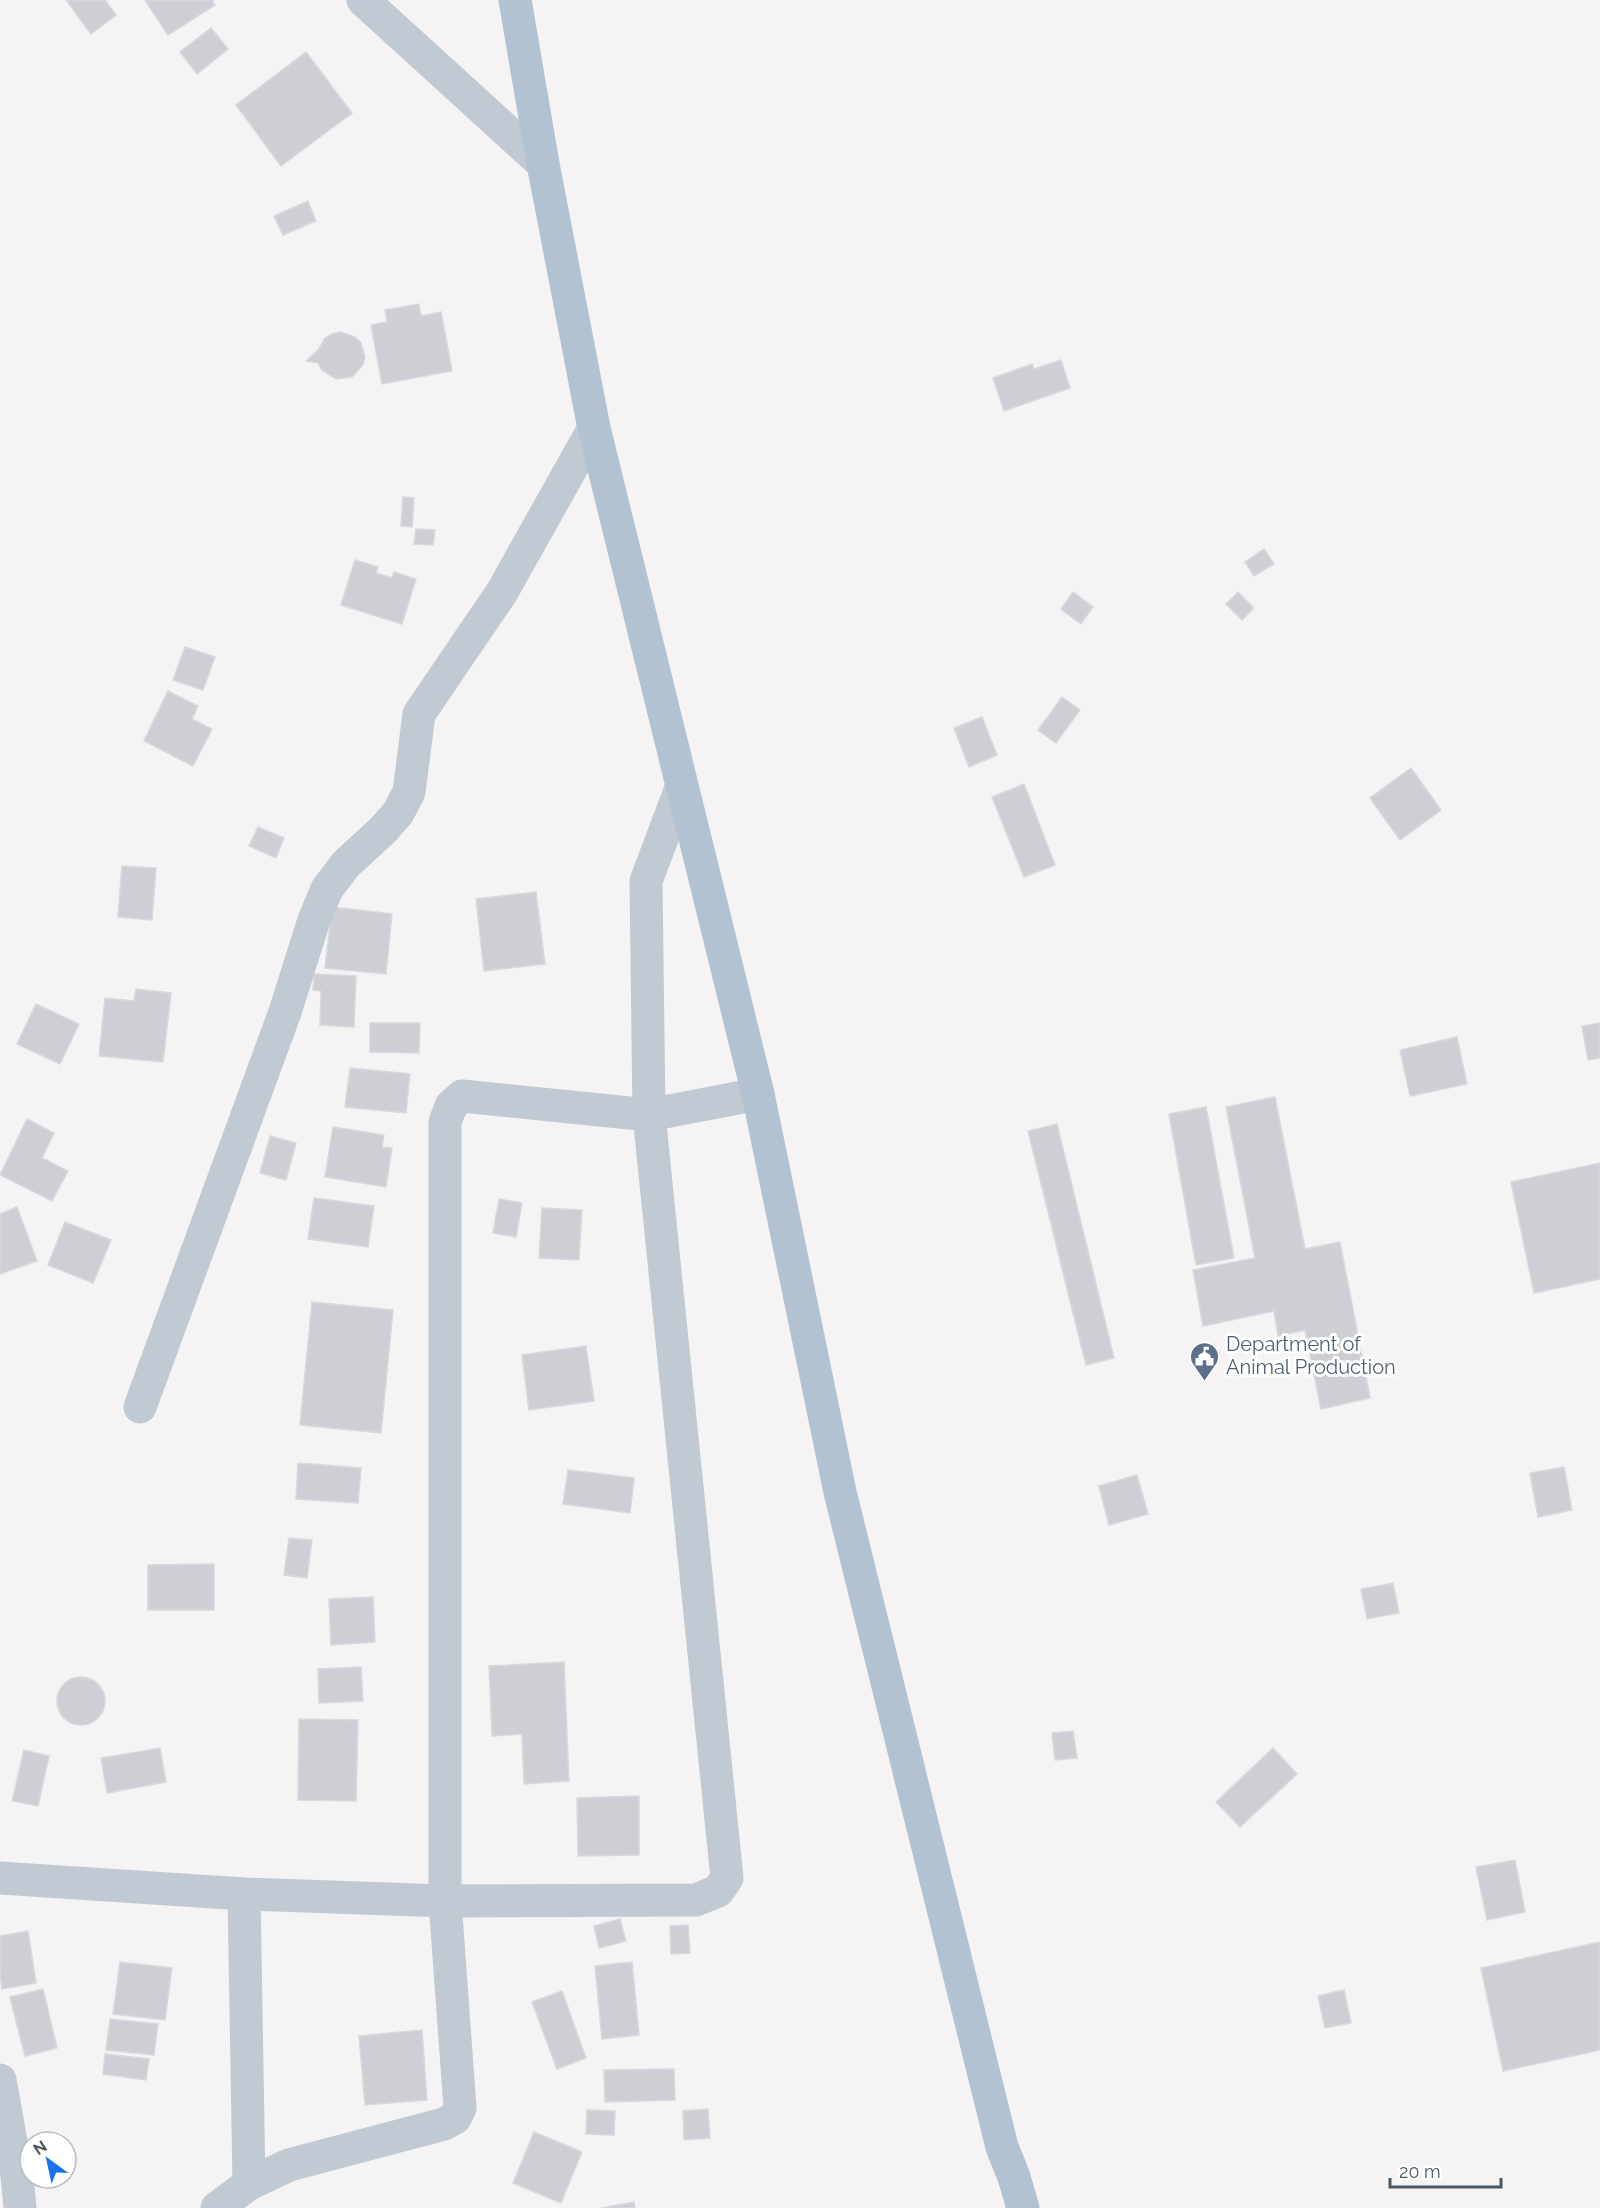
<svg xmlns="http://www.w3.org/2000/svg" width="1600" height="2208" viewBox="0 0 1600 2208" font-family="Raleway,sans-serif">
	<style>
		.building { fill: #cdcfd5; stroke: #d7d9de; stroke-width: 1.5 }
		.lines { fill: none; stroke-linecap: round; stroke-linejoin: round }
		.street { stroke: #c1cad2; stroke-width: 33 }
		.primary { stroke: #b3c2d1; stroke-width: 33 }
		.labels { text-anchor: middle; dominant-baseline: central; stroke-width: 6; stroke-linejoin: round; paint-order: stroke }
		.service-label { font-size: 20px; fill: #4e5e75; stroke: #fff; text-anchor: start }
	</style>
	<rect width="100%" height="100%" fill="#f5f3f3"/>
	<g class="building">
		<path d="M66 0H105L116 15 91 34Z"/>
		<path d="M145 0H212L215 5 168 35Z"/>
		<path d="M211 28 228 49 197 74 180 52Z"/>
		<path d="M306 52 352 113 281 166 236 105Z"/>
		<path d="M308 201 316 221 283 235 274 216Z"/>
		<path d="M419 304 421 316 441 312 452 371 382 384 371 325 387 322 385 310Z"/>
		<path d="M340 332 355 337 361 343 365 357 363 365 352 377 336 379 322 370 318 363 306 361 318 350 325 338 332 334Z"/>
		<path d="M1061 360 1070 388 1004 411 993 378 1032 364 1034 369Z"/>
		<path d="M403 497 414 498 412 527 401 526Z"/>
		<path d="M416 529 435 530 433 545 414 544Z"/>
		<path d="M1264 549 1274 564 1254 576 1245 562Z"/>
		<path d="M355 560 378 567 376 573 392 578 394 572 416 579 402 624 341 605Z"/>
		<path d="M1073 592 1093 607 1081 624 1061 609Z"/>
		<path d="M1238 592 1254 608 1242 620 1226 604Z"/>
		<path d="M185 647 215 657 203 690 173 680Z"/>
		<path d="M168 691 198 706 192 719 212 729 193 766 144 741Z"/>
		<path d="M1062 697 1080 710 1056 743 1038 730Z"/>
		<path d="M982 717 997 755 969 767 954 728Z"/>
		<path d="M1411 768 1441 810 1400 840 1370 798Z"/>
		<path d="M1024 784 1055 865 1024 877 992 797Z"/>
		<path d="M258 827 284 838 276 858 249 846Z"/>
		<path d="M122 866 156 868 152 920 118 917Z"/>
		<path d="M536 892 545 964 484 971 476 899Z"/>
		<path d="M332 907 392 914 386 974 325 968Z"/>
		<path d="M314 974 356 976 354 1027 320 1025 321 991 313 990Z"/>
		<path d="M136 989 171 993 163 1062 99 1056 105 998 134 1001Z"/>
		<path d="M36 1004 79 1024 60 1064 17 1044Z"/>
		<path d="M370 1023H420L419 1053 370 1052Z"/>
		<path d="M1600 1023V1058L1588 1060 1582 1026Z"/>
		<path d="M1457 1037 1467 1084 1410 1096 1400 1050Z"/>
		<path d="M350 1068 410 1074 406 1113 345 1107Z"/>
		<path d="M1275 1097 1305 1249 1340 1242 1370 1398 1321 1409 1305 1330 1278 1336 1274 1311 1203 1326 1193 1270 1255 1258 1226 1107Z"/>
		<path d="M1206 1107 1234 1258 1196 1265 1169 1114Z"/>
		<path d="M27 1119 54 1133 42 1158 68 1171 52 1201 0 1175Z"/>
		<path d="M1057 1124 1114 1358 1086 1365 1028 1131Z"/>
		<path d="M333 1127 384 1135 382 1147 392 1148 386 1187 325 1177Z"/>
		<path d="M270 1136 296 1143 286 1180 260 1173Z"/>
		<path d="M1600 1163V1279L1534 1293 1511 1182Z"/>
		<path d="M314 1198 374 1206 368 1247 308 1239Z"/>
		<path d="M499 1199 522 1203 516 1237 493 1233Z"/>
		<path d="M17 1207 37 1261 0 1274V1214Z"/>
		<path d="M542 1208 582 1210 579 1260 539 1258Z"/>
		<path d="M65 1222 111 1240 93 1283 48 1265Z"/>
		<path d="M312 1302 393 1310 381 1433 300 1425Z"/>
		<path d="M586 1346 594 1401 529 1410 522 1355Z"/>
		<path d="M298 1463 361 1468 358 1503 296 1499Z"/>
		<path d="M1564 1467 1572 1510 1538 1517 1530 1473Z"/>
		<path d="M568 1470 634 1478 630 1513 563 1504Z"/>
		<path d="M1137 1475 1148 1514 1109 1525 1099 1486Z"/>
		<path d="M289 1538 312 1540 307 1578 284 1575Z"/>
		<path d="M214 1564V1610H148V1565Z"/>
		<path d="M1393 1583 1399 1613 1367 1619 1361 1589Z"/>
		<path d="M373 1597 375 1642 331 1645 329 1599Z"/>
		<path d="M564 1662 569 1781 524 1784 522 1734 492 1736 489 1666Z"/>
		<path d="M361 1667 363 1701 319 1703 318 1669Z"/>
		<circle cx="81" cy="1701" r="24"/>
		<path d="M299 1719 358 1720 356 1801 298 1800Z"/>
		<path d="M1073 1731 1077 1758 1055 1760 1052 1733Z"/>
		<path d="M160 1748 166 1782 107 1793 101 1758Z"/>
		<path d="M1273 1748 1297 1774 1240 1827 1216 1802Z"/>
		<path d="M24 1750 49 1756 38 1806 12 1801Z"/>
		<path d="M639 1796V1855L578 1856 577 1798Z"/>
		<path d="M1515 1860 1525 1912 1487 1920 1476 1867Z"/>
		<path d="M620 1919 626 1941 599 1948 594 1926Z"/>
		<path d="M688 1925 690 1953 671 1954 670 1926Z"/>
		<path d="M28 1931 36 1983 2 1989 0 1974V1936Z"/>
		<path d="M1600 1942V2050L1503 2071 1481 1968Z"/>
		<path d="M120 1962 172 1968 165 2020 113 2014Z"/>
		<path d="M632 1962 639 2035 602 2039 595 1966Z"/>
		<path d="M43 1989 57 2048 25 2056 10 1997Z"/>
		<path d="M1344 1990 1351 2023 1325 2028 1318 1996Z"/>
		<path d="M562 1991 586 2058 557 2069 532 2002Z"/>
		<path d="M110 2019 158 2024 154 2055 106 2050Z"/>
		<path d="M422 2030 427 2100 365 2105 359 2036Z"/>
		<path d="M105 2054 149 2059 146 2080 103 2074Z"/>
		<path d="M674 2069 675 2100 605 2102 604 2070Z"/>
		<path d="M708 2109 710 2138 684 2140 683 2111Z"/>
		<path d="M587 2110 615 2111 614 2135 586 2134Z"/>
		<path d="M534 2132 582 2152 561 2203 513 2183Z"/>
		<path d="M634 2202 635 2208H601Z"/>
	</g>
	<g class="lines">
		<g class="street">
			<path d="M363 0 543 164"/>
			<path d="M140 1407 285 1012 314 920 327 889 346 864 383 830 398 813 409 792 419 714 502 592 594 428"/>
			<path d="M0 1878 244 1894 445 1901 696 1900 718 1891 727 1878 649 1115 646 881 681 788"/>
			<path d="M244 1894 249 2184"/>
			<path d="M0 2080 17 2175 20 2208"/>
			<path d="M217 2208 249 2184 289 2165 444 2124 455 2118 460 2108 445 1901V1122L451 1106 462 1096 649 1115 758 1094"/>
		</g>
		<path class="primary" d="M515 0 543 164 594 428 758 1094 840 1492 1002 2147 1014 2177 1023 2208"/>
	</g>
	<defs>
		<symbol id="civic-pin" viewBox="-11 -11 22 30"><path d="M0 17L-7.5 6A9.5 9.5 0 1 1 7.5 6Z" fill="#5c6f8a" stroke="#fff"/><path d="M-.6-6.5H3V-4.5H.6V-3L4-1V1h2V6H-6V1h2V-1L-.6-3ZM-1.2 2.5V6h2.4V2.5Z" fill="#fff"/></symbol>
	</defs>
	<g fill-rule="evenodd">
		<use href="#civic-pin" x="1188" y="1340" width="33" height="45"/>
	</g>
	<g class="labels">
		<g class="service-label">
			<text x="1226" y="1344">Department of<tspan x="1226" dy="23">Animal Production</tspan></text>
		</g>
	</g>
	<g transform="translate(48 2160) rotate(327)"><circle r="28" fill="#ffffff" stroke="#b7bbc0" stroke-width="1.5"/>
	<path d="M0-4.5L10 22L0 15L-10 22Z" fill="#1a73e8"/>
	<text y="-9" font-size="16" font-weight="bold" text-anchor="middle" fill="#4a5661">N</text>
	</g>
	<path d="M1390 2178v9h111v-9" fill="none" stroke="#4a5661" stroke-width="3"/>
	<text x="1399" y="2178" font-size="18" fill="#4a5661" stroke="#ffffff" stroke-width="4.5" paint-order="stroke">20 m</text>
</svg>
